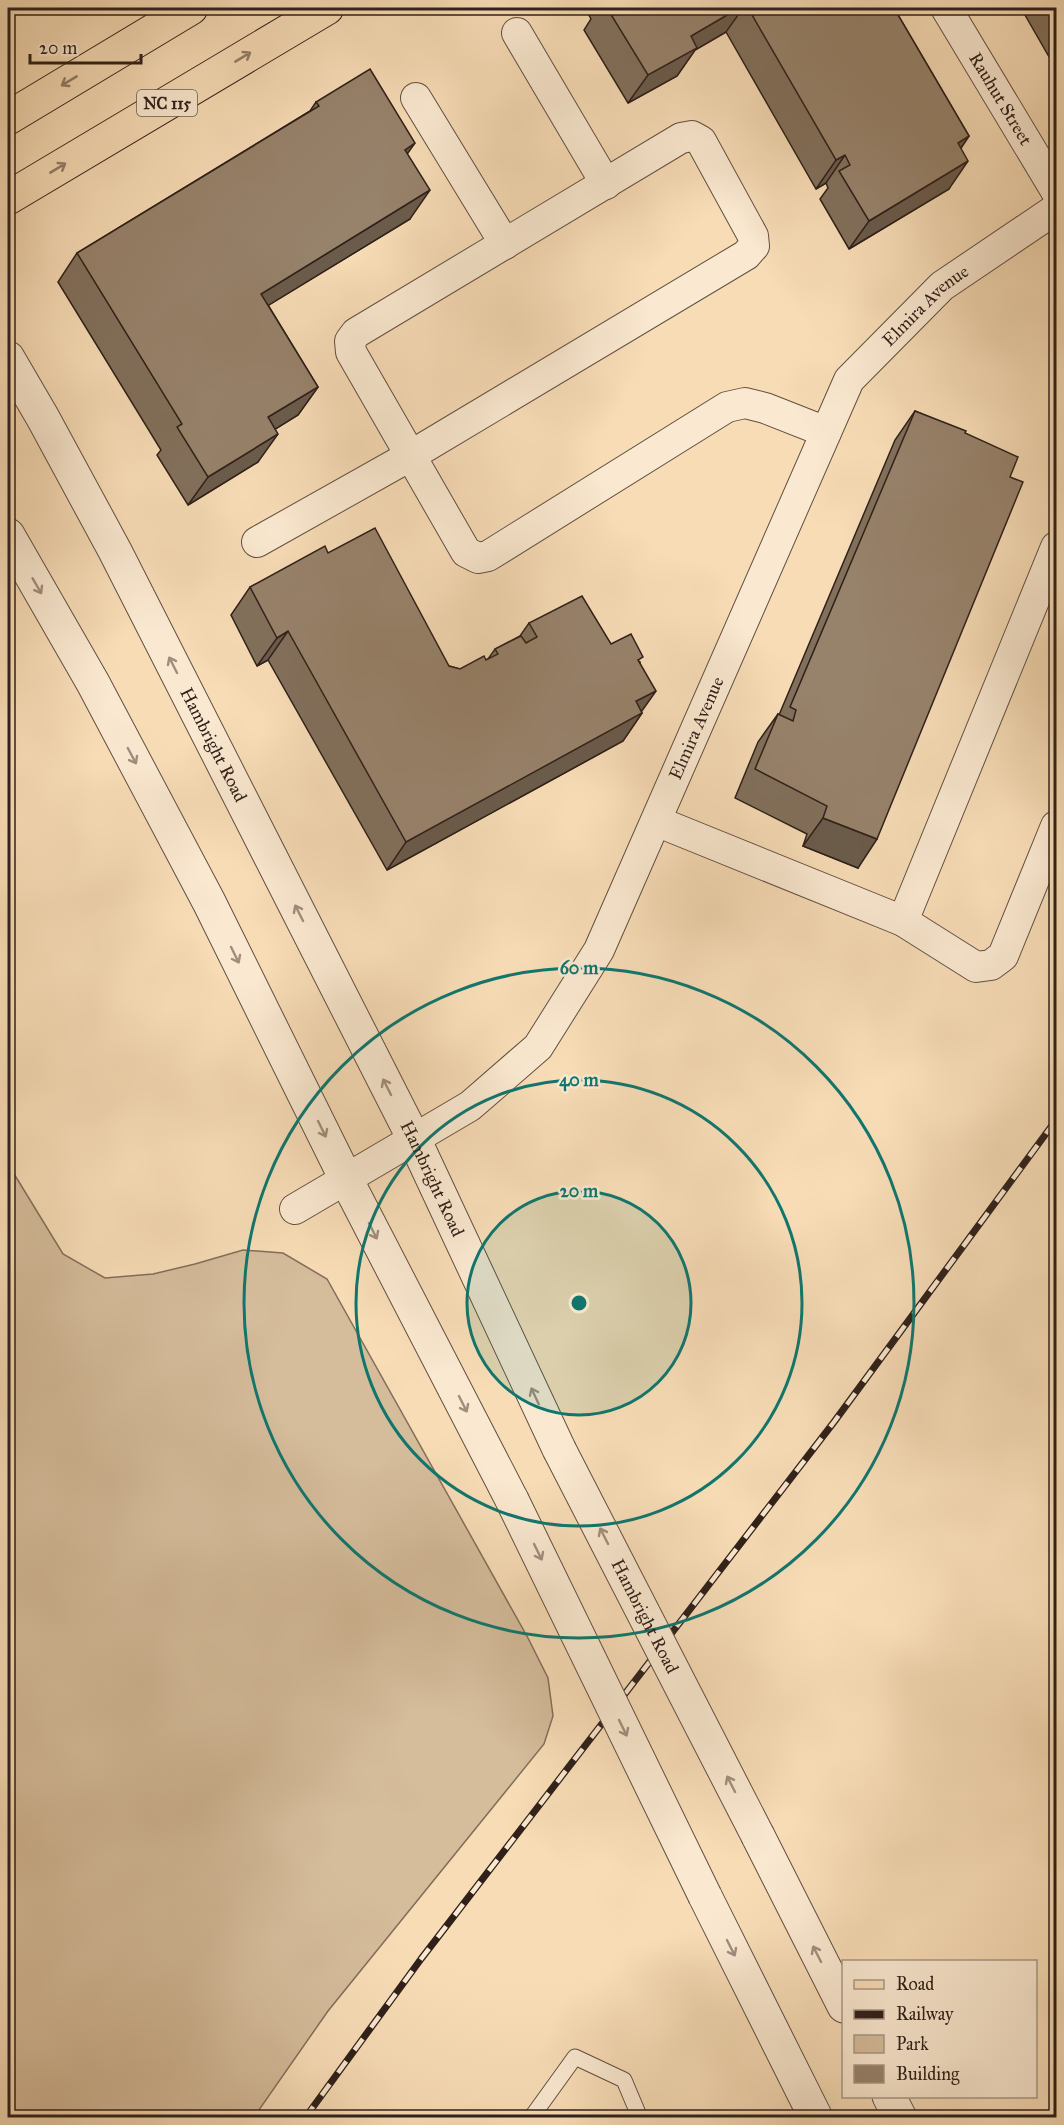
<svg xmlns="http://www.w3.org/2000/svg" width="1064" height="2125" viewBox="0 0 1064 2125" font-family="'IM FELL Great Primer',serif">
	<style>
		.green { fill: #d5bc9b; stroke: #826e5a; stroke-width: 1.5 }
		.water { fill: #b39c81; stroke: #7e6a58; stroke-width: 1.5 }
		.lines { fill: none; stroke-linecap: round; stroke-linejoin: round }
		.service-casing { stroke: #614f41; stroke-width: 17 }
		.minor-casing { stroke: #614f41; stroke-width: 32 }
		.tertiary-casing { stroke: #614f41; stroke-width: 35 }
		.primary-casing { stroke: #2f201a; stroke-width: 35 }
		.service { stroke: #fae8d0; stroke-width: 15 }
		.minor { stroke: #fae8d0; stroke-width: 30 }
		.tertiary { stroke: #fae8d0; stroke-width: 33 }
		.primary { stroke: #f7dcb6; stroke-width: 33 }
		.rail-casing { stroke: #2f201a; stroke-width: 7 }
		.rail { stroke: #fae8d0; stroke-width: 4.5; stroke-dasharray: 14; stroke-linecap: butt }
		.tertiary-bridge-casing { stroke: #614f41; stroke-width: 35; stroke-linecap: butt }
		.tertiary-bridge { stroke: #fae8d0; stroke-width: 33 }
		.wall { fill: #82705c; stroke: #2f201a; stroke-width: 1.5 }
		.shaded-wall { fill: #6a5b4b; stroke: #2f201a; stroke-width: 1.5 }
		.building { fill: #97826b; stroke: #2f201a; stroke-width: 1.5 }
		.oneway { stroke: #937e68 }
		.oneway2 { stroke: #9f8e7e }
		.ring { fill: none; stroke: #0f766e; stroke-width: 3 }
		.labels { text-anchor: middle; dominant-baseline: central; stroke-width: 5; stroke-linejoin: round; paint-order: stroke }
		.shield { fill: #fae8d0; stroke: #6c5c51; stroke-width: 1.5 }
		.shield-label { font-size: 16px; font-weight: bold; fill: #2f201a }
		.street-label { font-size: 18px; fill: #2f201a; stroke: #fae8d0 }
		.centre { fill: #0f766e; stroke: #fae8d0; stroke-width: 3 }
		.ring-label { font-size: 18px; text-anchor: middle; font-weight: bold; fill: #0f766e; stroke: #fae8d0; stroke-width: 5; stroke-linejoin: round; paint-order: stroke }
	</style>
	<rect width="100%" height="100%" fill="#f7dcb6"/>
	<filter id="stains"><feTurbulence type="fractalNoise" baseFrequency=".00333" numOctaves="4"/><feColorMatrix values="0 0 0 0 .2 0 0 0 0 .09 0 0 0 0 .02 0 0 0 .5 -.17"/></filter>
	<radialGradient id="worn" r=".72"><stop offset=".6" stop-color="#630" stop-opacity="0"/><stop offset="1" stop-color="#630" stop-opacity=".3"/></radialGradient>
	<path class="green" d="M8 1164 63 1254 105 1278 153 1274 195 1264 243 1250 283 1253 327 1279 528 1638 548 1678 553 1716 544 1744 328 2011 254 2117H8Z"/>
	<path class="water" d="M8 1539 11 1552 14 1611 10 1882H8Z"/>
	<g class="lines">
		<defs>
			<path id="service" d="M531 2118 575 2057 624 2080 640 2118"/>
			<g id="minor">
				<path id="s1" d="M946 8 1056 191"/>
				<path d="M517 33 606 184"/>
				<path d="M416 98 505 244"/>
				<path d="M257 542 410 456 746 255 754 246 753 236 701 141 692 136 681 138 356 333 350 341 351 352 466 552 478 558 488 556 727 407 745 403 765 408 826 432"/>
				<path d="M656 821 903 921 976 967 991 965 1003 956 1056 826"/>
				<path d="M903 921 1056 547"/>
				<path id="s2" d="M295 1209 470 1106 538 1047 599 950 849 380 942 286 1056 209"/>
			</g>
			<g id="tertiary">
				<path id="s3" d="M8 358 43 418 115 551 414 1139 559 1449"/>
				<path d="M8 535 93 683 209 902 346 1179 512 1500"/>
				<path d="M758 1836 844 2006"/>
				<path d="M705 1896 816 2118"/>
				<path d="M889 2096 900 2118"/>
			</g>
			<g id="primary">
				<path d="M8 118 191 8"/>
				<path d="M8 198 327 8"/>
			</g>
		</defs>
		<use href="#service" class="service-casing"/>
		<use href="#minor" class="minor-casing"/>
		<use href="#tertiary" class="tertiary-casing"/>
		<use href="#primary" class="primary-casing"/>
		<use href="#service" class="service"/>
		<use href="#minor" class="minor"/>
		<use href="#tertiary" class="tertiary"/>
		<use href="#primary" class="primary"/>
		<defs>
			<path id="rail" d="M305 2118 421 1959 834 1422 1056 1120"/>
		</defs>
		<use href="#rail" class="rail-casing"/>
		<use href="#rail" class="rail"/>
		<defs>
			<g id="tertiary-bridge">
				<path id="s4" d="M559 1449 758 1836"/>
				<path d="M512 1500 705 1896"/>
			</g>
		</defs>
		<use href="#tertiary-bridge" class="tertiary-bridge-casing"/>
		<use href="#tertiary-bridge" class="tertiary-bridge"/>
	</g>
	<g class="wall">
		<path d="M585 8H894L969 136 961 148 949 189 849 249 820 199 828 188 826 183 816 189 726 32 695 50 677 76 628 103 584 30 591 19Z"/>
		<path d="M1021 8H1056V69Z"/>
		<path d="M316 102 407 154 410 219 268 305 318 387 298 415 275 429 258 462 188 505 157 455 161 450 58 282 77 253 310 111Z"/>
		<path d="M915 411 965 433 1010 477 858 868 803 846 807 834 735 798 758 742 778 714 779 715 895 440Z"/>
		<path d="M328 553 449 666 460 669 488 659 495 649 520 636 529 623 611 644 640 662 641 711 642 713 623 741 387 870 268 660 257 666 231 615 250 587Z"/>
	</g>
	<g class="shaded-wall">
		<path d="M739 8H743L726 32 695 50 677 76 628 103 648 75 691 36Z"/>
		<path d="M969 136 950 164 958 143Z"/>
		<path d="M415 143 395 171 405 150Z"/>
		<path d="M845 155 826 183 816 189 836 160Z"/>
		<path d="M968 161 949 189 849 249 869 221Z"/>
		<path d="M430 190 410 219 241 322 261 294Z"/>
		<path d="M318 387 298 415 248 446 268 417Z"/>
		<path d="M278 434 258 462 188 505 208 477Z"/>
		<path d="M288 631 268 660 257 666 277 638Z"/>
		<path d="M656 691 639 715 642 713 623 741 387 870 406 842 636 701Z"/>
		<path d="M823 818 877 839 858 868 803 846Z"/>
	</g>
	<g class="building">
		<path d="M607 8H739L691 36 697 48 648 75Z"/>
		<path d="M748 8H894L969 136 958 143 968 161 869 221 839 171 850 165 845 155 836 160Z"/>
		<path d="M370 69 415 143 405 150 430 190 261 294 318 387 268 417 278 434 208 477 177 427 182 424 77 253 319 106 316 102Z"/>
		<path d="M915 411 966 431 965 433 1018 457 1010 477 1023 482 877 839 823 818 827 806 755 769 778 714 793 721 796 710 790 707Z"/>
		<path d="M375 528 449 666 460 669 484 656 486 660 498 654 495 649 521 636 526 643 537 637 529 623 582 596 611 644 631 634 643 657 638 660 656 691 636 701 642 713 406 842 288 631 277 638 250 587 325 546 328 553Z"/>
	</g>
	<defs><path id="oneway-shaft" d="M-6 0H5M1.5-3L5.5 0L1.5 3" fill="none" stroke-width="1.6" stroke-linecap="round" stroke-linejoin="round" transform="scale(1.5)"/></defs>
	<g class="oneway">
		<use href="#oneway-shaft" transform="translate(243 57) rotate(-31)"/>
		<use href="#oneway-shaft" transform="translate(69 81) rotate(149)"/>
		<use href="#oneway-shaft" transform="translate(58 168) rotate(-31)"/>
	</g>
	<g class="oneway2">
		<use href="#oneway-shaft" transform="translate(37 586) rotate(60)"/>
		<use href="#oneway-shaft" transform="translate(173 665) rotate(-117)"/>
		<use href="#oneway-shaft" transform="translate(132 756) rotate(62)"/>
		<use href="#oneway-shaft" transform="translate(299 913) rotate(-117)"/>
		<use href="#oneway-shaft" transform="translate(235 955) rotate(64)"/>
		<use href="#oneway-shaft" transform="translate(387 1087) rotate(-117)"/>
		<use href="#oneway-shaft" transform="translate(322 1129) rotate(64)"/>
		<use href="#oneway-shaft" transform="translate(373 1231) rotate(63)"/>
		<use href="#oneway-shaft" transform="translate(535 1396) rotate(-115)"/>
		<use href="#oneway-shaft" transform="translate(463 1404) rotate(63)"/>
		<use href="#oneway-shaft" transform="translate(604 1536) rotate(-117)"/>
		<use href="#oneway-shaft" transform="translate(538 1552) rotate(64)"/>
		<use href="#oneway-shaft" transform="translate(623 1728) rotate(64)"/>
		<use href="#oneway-shaft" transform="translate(731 1784) rotate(-117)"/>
		<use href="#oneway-shaft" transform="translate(731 1948) rotate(63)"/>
		<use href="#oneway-shaft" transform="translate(817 1954) rotate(-117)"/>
	</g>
	<circle cx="579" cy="1303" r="112" fill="#0f766e" fill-opacity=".12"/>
	<g class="ring">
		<circle cx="579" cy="1303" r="112"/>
		<circle cx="579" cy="1303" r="223"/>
		<circle cx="579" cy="1303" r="335"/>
	</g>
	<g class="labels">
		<rect class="shield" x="137" y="90" width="60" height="26" rx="4.5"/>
		<g class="shield-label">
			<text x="167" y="103">NC 115</text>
		</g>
		<g class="street-label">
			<text stroke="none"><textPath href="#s1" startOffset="106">Rauhut Street</textPath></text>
			<text stroke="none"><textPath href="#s2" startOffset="1137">Elmira Avenue</textPath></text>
			<text stroke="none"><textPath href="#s2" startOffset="650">Elmira Avenue</textPath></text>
			<text stroke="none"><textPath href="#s3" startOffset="438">Hambright Road</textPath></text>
			<text stroke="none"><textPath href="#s3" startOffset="924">Hambright Road</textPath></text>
			<text stroke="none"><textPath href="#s4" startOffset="188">Hambright Road</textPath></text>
		</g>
	</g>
	<circle cx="579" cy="1303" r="9" class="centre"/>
	<g class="ring-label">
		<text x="579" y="974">60 m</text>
		<text x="579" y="1086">40 m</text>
		<text x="579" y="1197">20 m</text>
	</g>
	<rect width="1064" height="2125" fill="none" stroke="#f7dcb6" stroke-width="30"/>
	<rect x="9" y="9" width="1046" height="2107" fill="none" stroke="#2f201a" stroke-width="3"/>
	<rect x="15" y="15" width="1034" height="2095" fill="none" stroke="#2f201a" stroke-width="1.5"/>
	<rect x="842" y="1960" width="195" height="138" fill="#fae8d0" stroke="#a99887" stroke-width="1.5"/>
	<rect x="854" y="1980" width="30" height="9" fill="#f7dcb6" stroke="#a99887" stroke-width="1.5"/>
	<text x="896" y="1990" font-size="18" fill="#2f201a">Road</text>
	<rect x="854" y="2010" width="30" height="9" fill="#2f201a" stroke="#a99887" stroke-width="1.5"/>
	<text x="896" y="2020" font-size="18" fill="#2f201a">Railway</text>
	<rect x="854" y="2035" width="30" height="18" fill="#d5bc9b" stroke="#a99887" stroke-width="1.5"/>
	<text x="896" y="2050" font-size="18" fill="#2f201a">Park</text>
	<rect x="854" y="2065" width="30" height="18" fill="#97826b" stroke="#a99887" stroke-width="1.5"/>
	<text x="896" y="2080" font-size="18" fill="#2f201a">Building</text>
	<path d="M30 54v9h111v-9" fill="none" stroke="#2f201a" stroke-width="3"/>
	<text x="39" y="54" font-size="18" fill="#2f201a" stroke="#fae8d0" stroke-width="4.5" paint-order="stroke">20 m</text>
	<rect width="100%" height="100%" filter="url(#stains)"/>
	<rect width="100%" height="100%" fill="url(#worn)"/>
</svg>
